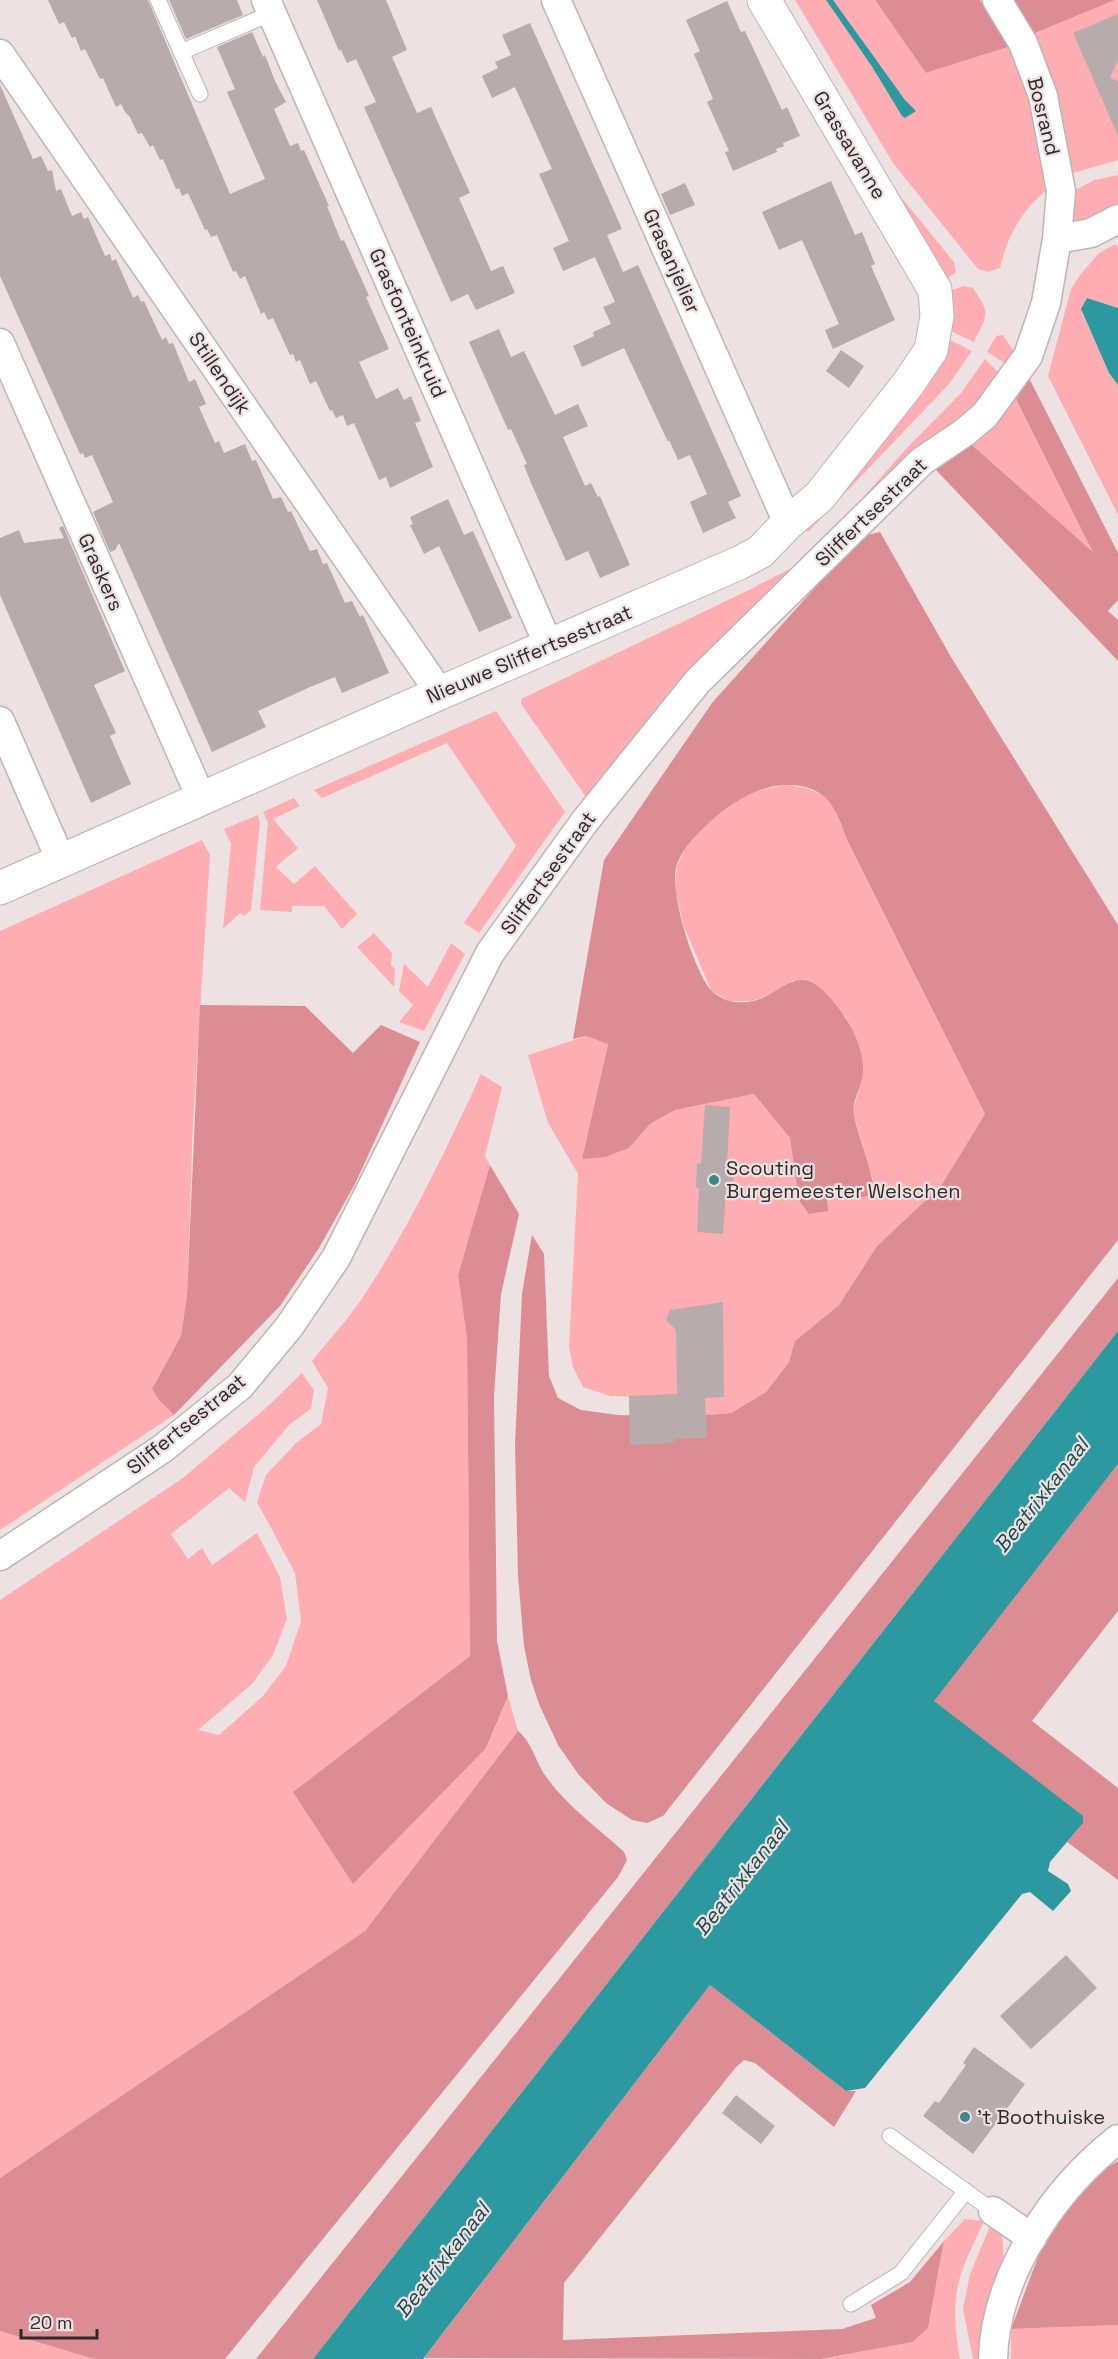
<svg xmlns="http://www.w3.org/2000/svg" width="1118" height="2359" viewBox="0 0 1118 2359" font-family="'Space Grotesk',sans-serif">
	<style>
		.green { fill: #feaeb3 }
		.forest { fill: #db8d93 }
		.water { fill: #2c99a0 }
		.building { fill: #b7abac }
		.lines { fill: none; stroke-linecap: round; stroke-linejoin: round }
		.service-casing { stroke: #bfb3b3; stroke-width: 17 }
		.minor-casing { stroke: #bfb3b3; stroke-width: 31 }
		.tertiary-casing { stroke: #bfb3b3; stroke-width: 35 }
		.service { stroke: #fff; stroke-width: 15 }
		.minor { stroke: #fff; stroke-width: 28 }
		.tertiary { stroke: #fff; stroke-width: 33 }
		.poi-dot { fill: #3f878b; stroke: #eee1e2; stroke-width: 2 }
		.labels { text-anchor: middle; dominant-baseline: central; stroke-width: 4.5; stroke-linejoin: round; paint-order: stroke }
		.street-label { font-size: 20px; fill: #2e2a2a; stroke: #eee1e2 }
		.poi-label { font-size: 20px; fill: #2e2a2a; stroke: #eee1e2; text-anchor: start }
		.water-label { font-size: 21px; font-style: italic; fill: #1c4a4e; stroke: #eee1e2 }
	</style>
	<rect width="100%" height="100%" fill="#eee1e2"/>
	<g class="green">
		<path d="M795 0H875L927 73 1008 47 1035 102 1046 191C1021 211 1007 237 1000 268L988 272 978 269 893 163Z"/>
		<path d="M1115 0H1118V160L1070 174 1030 35Z"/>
		<path d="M1118 175V205L1085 222 1076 221 1067 212 1068 194 1094 180Z"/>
		<path d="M887 180 954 262 956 272 946 280Z"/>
		<path d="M1115 244 1118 247V308L1087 298 1082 312 1109 373 1118 385V515L1048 376 1071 289 1080 275 1099 253Z"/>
		<path d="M963 286 973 288C991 315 988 313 974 342L944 328 948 292Z"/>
		<path d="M1003 335 1015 353 1008 365 987 352 996 336Z"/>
		<path d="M944 337 972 351 949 384 808 532 805 527Z"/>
		<path d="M985 359 1002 376 976 408 586 797 521 704V699L749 590 809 559 905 450 961 393Z"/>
		<path d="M1016 399 1094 553 972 445Z"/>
		<path d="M496 711 565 812 479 933 464 923 516 846 447 743 322 798 314 790Z"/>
		<path d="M785 785C828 789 833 802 847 840L985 1114 941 1186 877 1246 839 1305 795 1341 789 1362 766 1392 731 1413 682 1417 680 1398 610 1396 583 1387 573 1367 569 1346 578 1174 548 1123 528 1055 586 1036 608 1043 582 1159 629 1148 650 1124 675 1110 754 1094 790 1138 794 1161 827 1198 834 1182 841 1184 873 1180 853 1112 863 1071 860 1050 846 1017 794 980 774 993 752 1001H728L711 990 684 927 675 889 677 866 688 842 715 817 749 793Z"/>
		<path d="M294 798 300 806 273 819 298 848 276 867 294 884 315 866 357 914 342 929 324 906H292V912L260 910 268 822 263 812Z"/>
		<path d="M258 815 260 823 251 910 244 916 240 913 223 929 231 844 224 829Z"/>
		<path d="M202 840 210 855 193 1122 187 1295 181 1336 152 1389 158 1399 174 1415 0 1530V931Z"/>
		<path d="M374 933 392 953 391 965 395 969 394 987 357 947Z"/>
		<path d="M451 943 465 954 424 1031 399 1022 413 1005 399 991 404 964 428 987Z"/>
		<path d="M481 1074 502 1087 485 1156 490 1165 458 1275 467 1339 470 1656 293 1792 486 1749 508 1696 518 1731 365 1931 0 2178V1600L183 1478 267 1407 302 1373 314 1390 311 1409 290 1424 254 1467 245 1502 229 1488 171 1534 188 1559 202 1548 212 1565 257 1533 280 1577 287 1619 273 1655 252 1684 198 1730 219 1735 263 1696 286 1666 301 1621 295 1573 257 1502 266 1475 296 1443 321 1424 328 1388 312 1361C329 1340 348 1319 363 1297 410 1226 446 1150 481 1074Z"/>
		<path d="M965 2219 984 2221C976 2239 967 2256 961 2274 952 2302 955 2331 960 2359H821L913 2342 928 2328 944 2241Z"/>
		<path d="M991 2224 1001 2232C1010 2271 992 2320 984 2359H973L963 2309 970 2274Z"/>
		<path d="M1118 2325V2359H1011V2329Z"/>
		<path d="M0 2331 94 2359H0Z"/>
	</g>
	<g class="forest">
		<path d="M875 0H980L1008 47 926 73Z"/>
		<path d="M1009 0H1115L1030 35Z"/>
		<path d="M1029 378 1118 553V600L1108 611 1118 620V661L936 470 972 445 1093 552 1016 399Z"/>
		<path d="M880 532 951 657 1118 925V1240L663 1816 647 1823 632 1820 606 1803 579 1775 558 1745 539 1704 531 1680 524 1646 518 1576 515 1445 522 1294 532 1235 544 1254 549 1376 558 1398 581 1410 618 1415 681 1417 731 1413 766 1392 789 1362 795 1341 839 1305 877 1246 941 1186 985 1114 847 840C836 808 826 784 786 785 757 786 731 803 710 822 696 835 684 846 677 864 668 890 693 967 710 989 713 993 724 1000 729 1001 786 1013 791 938 844 1016 854 1029 864 1054 863 1071 863 1085 851 1101 854 1115 859 1141 872 1166 874 1193 850 1205 853 1187 834 1183L827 1198 828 1211 809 1214 799 1200 790 1138 754 1094 675 1110 650 1124 629 1148 605 1157 582 1159 608 1044 586 1036 573 1039 604 860 712 703 860 537Z"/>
		<path d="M200 1005 305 1006 353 1053 381 1025 420 1042 355 1184 319 1248 280 1306 174 1415 158 1399 152 1389 181 1336 187 1295Z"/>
		<path d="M490 1165 519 1214 501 1294 494 1396 497 1641 508 1696 486 1748 353 1884 293 1792 470 1656 467 1339 458 1275Z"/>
		<path d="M1118 1278V1331L313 2359H256Z"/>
		<path d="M1118 1464V1611L1032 1721 1118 1788V1880L1067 1842 1083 1823 933 1701Z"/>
		<path d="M518 1731C533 1743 536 1764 547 1778 567 1806 598 1828 624 1852L627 1860 618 1877 225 2359H94L0 2331V2178L365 1931Z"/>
		<path d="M710 1985 846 2091H856L834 2127 755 2063 744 2060 736 2067 564 2283 563 2340 842 2329 876 2318 871 2305 910 2282 944 2241 928 2328 913 2342 821 2359 424 2358Z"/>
		<path d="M1118 2161V2325L1011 2329 1040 2252 1066 2212 1098 2173Z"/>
	</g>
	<g class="water">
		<path d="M826 0H833L905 100 916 111 905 118 902 116 871 65Z"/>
		<path d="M1087 298 1118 308V385L1109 373 1081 309Z"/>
		<path d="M1118 1331V1464L934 1701 1083 1816V1823L1050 1862 1048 1871 1068 1884 1071 1891 1053 1911 1030 1892 1022 1894 865 2088 846 2091 710 1985 423 2359H313Z"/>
	</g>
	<g class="building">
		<path d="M48 0H148L230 194 265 179 227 92 235 89 217 47 252 32 263 57 265 55 275 81 286 102 274 109 290 146 298 143 301 151 304 150 329 206H327L341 241 344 240 369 296 366 297 389 349 359 362 376 399 398 388 404 400 411 396 421 421 415 423 433 467 390 488 386 477 379 480 354 423 347 426 343 415 336 418 332 410 330 411 316 381 310 384 300 360 296 362 293 354 290 355 273 318 268 320 264 312 261 314 245 276 240 279 236 271 233 272 217 235 211 237 207 229 205 230 188 193 182 196 179 188 176 189 163 159 160 160 153 145 150 147 142 133 138 134 130 117 125 112 121 104 116 107 103 78 100 79 85 49 81 51 75 36 72 38 64 22 59 24Z"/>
		<path d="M169 0H237L243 15 186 39Z"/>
		<path d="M317 0H386L407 50 392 57 417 113 431 107 470 193 459 198 491 271 503 266 515 293 476 310 468 294 451 302 364 107 376 102 356 59 347 63 341 50 339 51Z"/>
		<path d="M727 1 741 32 745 31 782 110 787 107 800 136 783 143 784 146 776 149 777 152 733 171 725 152 729 151 707 102 713 99 694 54 700 51 686 20Z"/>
		<path d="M1118 14V59L1110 78 1118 81V136L1073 33Z"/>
		<path d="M530 23 622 229 607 235 623 272 638 265 741 496 728 502 736 518 703 533 690 502 707 494 690 455 678 460 669 440 668 442 624 348 582 367 573 346 594 336 593 332 611 324 603 307 615 302 595 257 563 271 553 248 569 241 539 174 552 169 515 87 492 98 482 76 498 68 495 62 511 55 502 35Z"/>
		<path d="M0 85 33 159 41 156 48 171 52 170 56 191 61 189 72 216 81 212 84 219 88 217 105 256 110 254 112 261 116 259 133 298 138 295 141 302 144 301 162 340 166 337 169 344 173 343 189 382 195 379 206 404 199 407 215 443 219 441 224 453 245 444 252 461 256 460 273 499 281 497 288 512 291 511 310 551 317 549 323 564 327 563 345 603 352 601 360 617 363 615 389 673 342 693 335 677 310 687 258 711 266 727 212 752 119 543 115 550 110 552 93 512 113 502 92 455 85 458 83 453 80 454 0 276Z"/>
		<path d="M831 181 855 235 862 232 875 264 871 266 895 320 833 349 825 330 839 324 802 240 779 250 762 212Z"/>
		<path d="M685 183 695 205 670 215 661 194Z"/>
		<path d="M499 329 511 357 524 351 555 415 578 404 588 426 563 437 585 486 591 483 598 497 600 496 630 565 600 578 588 551 566 561 531 483 524 465 527 464 511 429 508 430 469 342Z"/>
		<path d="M841 350 864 366 849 388 826 371Z"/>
		<path d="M448 499 464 535 473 531 512 618 479 632 439 546 424 554 410 525 413 524 410 517Z"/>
		<path d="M63 526 125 671 94 685 116 733 110 736 131 784 91 803 0 595V538L19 530 24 543 64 538 59 528Z"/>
		<path d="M705 1105 730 1107 727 1165 734 1166 733 1190 726 1189 723 1234 697 1232 699 1188 696 1187 697 1163 701 1164Z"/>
		<path d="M723 1302 724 1397 705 1398 707 1438 675 1439V1443L630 1445 629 1396 677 1394 676 1330 666 1320 670 1310Z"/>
		<path d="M1066 1955 1097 1988 1031 2049 1000 2016Z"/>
		<path d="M974 2047 1025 2084 973 2154 923 2116 935 2101 939 2103 966 2065 963 2063Z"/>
		<path d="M736 2095 775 2126 761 2144 722 2113Z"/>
	</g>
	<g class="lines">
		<defs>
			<g id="service">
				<path d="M158 0 200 94"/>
				<path d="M181 52 272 13"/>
				<path d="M890 2136 993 2211"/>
				<path d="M851 2304 901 2273 966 2191"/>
			</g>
			<g id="minor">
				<path d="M266 0 549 646"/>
				<path d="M556 0 788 523"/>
				<path d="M997 0 1023 43 1043 96 1061 191 1057 239"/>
				<path d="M0 54 440 693"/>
				<path d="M0 343 202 800"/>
				<path d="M0 721 61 861"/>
				<path d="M0 1556 162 1449 240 1386 289 1327 336 1258 490 953 585 821 697 682 922 461 965 432 985 415 1028 356 1046 303 1057 239 1091 233 1118 219"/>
				<path d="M993 2211 1032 2238"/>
				<path d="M993 2359C995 2275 1054 2189 1118 2139"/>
			</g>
			<path id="tertiary" d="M0 888 440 693 739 563 760 552 788 523 819 497 908 384 931 350 937 316 935 290 764 0"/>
		</defs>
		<use href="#service" class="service-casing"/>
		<use href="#minor" class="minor-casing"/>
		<use href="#tertiary" class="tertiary-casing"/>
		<use href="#service" class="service"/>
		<use href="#minor" class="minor"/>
		<use href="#tertiary" class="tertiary"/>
	</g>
	<g class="poi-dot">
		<circle cx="714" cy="1180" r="6"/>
		<circle cx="965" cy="2117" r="6"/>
	</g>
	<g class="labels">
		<g class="street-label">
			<text transform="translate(1044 116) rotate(76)">Bosrand</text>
			<text transform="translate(850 145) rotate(59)">Grassavanne</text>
			<text transform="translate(672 261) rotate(66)">Grasanjelier</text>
			<text transform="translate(408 323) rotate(66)">Grasfonteinkruid</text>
			<text transform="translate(220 373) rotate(56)">Stillendijk</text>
			<text transform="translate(871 512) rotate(-44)">Sliffertsestraat</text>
			<text transform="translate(101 572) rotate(66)">Graskers</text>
			<text transform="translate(529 654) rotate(-23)">Nieuwe Sliffertsestraat</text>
			<text transform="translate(548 873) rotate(-54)">Sliffertsestraat</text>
			<text transform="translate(186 1424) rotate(-39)">Sliffertsestraat</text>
		</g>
		<g class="poi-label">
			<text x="726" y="1168">Scouting<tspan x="726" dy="23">Burgemeester Welschen</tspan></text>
			<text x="977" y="2117">'t Boothuiske</text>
		</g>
		<g class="water-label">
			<text transform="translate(1041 1495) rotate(-52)">Beatrixkanaal</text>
			<text transform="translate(741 1878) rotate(-52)">Beatrixkanaal</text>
			<text transform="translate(442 2260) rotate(-52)">Beatrixkanaal</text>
		</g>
	</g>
	<path d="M21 2329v9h76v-9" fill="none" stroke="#2e2a2a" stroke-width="3"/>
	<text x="30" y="2329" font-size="18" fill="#2e2a2a" stroke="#eee1e2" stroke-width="4.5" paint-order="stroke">20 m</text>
</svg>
